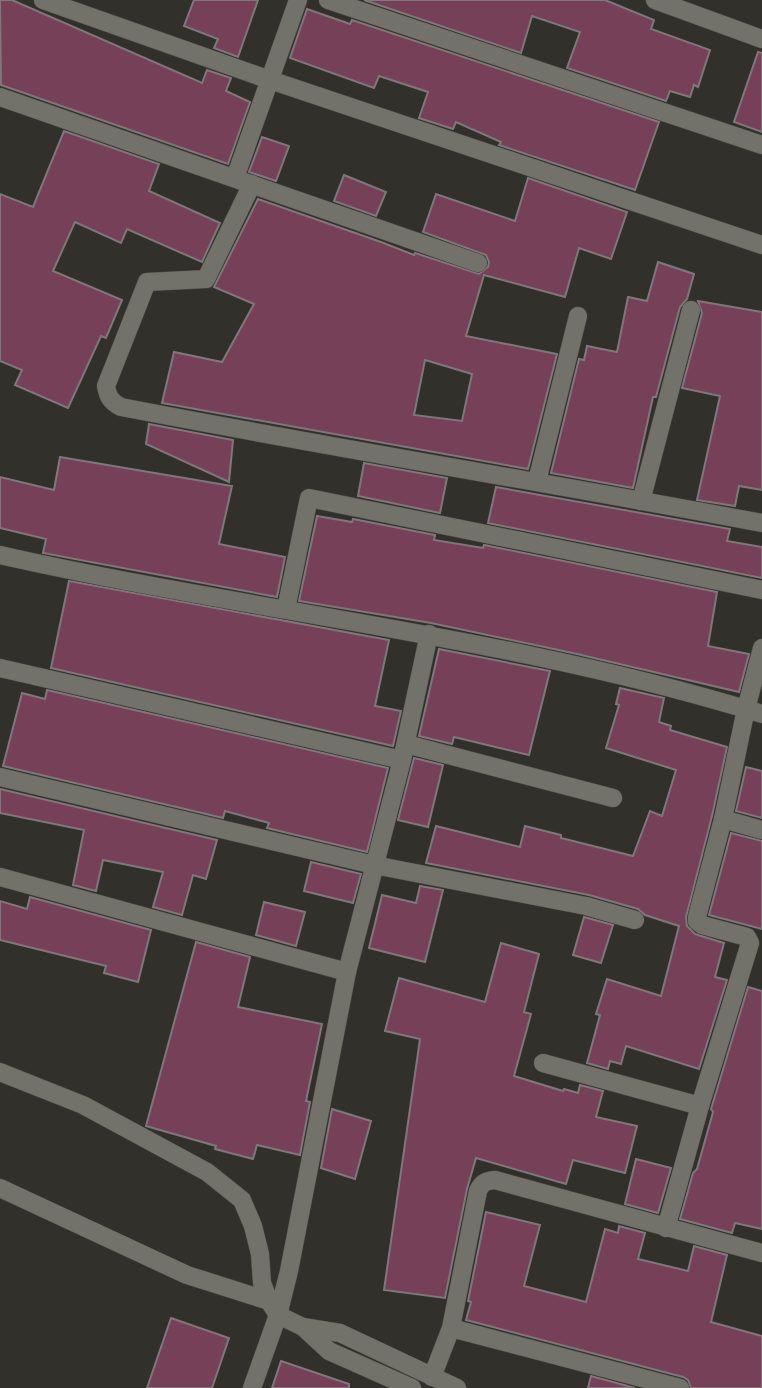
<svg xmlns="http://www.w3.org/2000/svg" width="762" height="1388" viewBox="0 0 762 1388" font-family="'Alegreya Sans',sans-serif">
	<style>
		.building { fill: #764059; stroke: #7f777a; stroke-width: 2; fill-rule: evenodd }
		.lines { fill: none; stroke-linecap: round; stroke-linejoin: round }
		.minor-casing { stroke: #4c4b47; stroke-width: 19 }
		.minor { stroke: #72716a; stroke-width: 18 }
	</style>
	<rect width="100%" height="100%" fill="#31302a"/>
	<g class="building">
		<path d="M0 0H12L202 83 207 70 231 78 226 91 250 102 228 164 1 85Z"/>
		<path d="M194 0H258L238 57 214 48 218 39 184 26Z"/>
		<path d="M364 0H605L654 20 651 29 710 50 698 87 694 85 690 97 670 91 666 101 567 68 580 32 532 16 521 53Z"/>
		<path d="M307 9 350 24 352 20 659 122 635 190 499 145 501 142 456 122 453 129 419 118 428 92 379 76 374 88 290 58Z"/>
		<path d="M758 52 762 53V132L734 122Z"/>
		<path d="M64 131 159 164 149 191 220 223 202 262 127 229 121 243 75 222 53 271 122 300 106 338 101 336 68 408 15 385 22 370 0 361V194L33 207Z"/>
		<path d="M262 137 289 146 276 181 249 172Z"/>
		<path d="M344 175 386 192 376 216 334 201Z"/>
		<path d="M528 178 627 212 611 259 579 248 565 297 484 275 466 336 557 354 528 469 162 403 174 352 222 362 254 304 214 287 258 199 381 242 414 255 415 253 479 274 488 267 489 262 486 255 423 232 436 194 515 221ZM425 360 472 374 462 421 414 415Z"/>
		<path d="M658 262 694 274 687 299 680 307 656 397H653L633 488 551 473 579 359 584 360 587 346 617 352 628 297 647 301Z"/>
		<path d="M698 301 762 312V490L739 486 735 506 697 500 720 396 682 388 702 313Z"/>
		<path d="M149 424 233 440 229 482 146 444Z"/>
		<path d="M60 457 232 486 219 544 285 557 277 597 43 553 46 539 0 528V477L54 490Z"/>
		<path d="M364 463 447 478 440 513 358 496Z"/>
		<path d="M496 487 730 529 727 541 762 547V578L488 523Z"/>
		<path d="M317 516 352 522 353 519 435 535 434 540 483 548 484 545 717 592 708 646 749 654 739 692 577 654 431 623 299 601Z"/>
		<path d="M69 581 389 640 375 706 401 711 393 746 51 668Z"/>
		<path d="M439 649 550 671 529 755 454 737 452 744 419 736Z"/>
		<path d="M620 688 664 698 659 722 671 726 670 730 727 747 712 816 686 917 687 926 695 934 724 943 715 977 727 980 699 1069 626 1046 621 1064 610 1061 608 1069 587 1063 600 1015 596 1014 607 979 661 996 679 926 645 915 638 909 589 895 426 863 436 826 520 847 525 826 561 835V838L633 856 650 811 662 816 676 770 606 748 619 705 616 704Z"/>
		<path d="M47 690 388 768 367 852 267 828 269 823 225 811 223 818 3 766 22 693 45 699Z"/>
		<path d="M414 758 443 765 428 827 398 820Z"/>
		<path d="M746 767 762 771V818L736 811Z"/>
		<path d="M0 789 217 840 206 879 193 875 182 915 153 907 163 872 103 860 96 891 73 885 84 830 0 813Z"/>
		<path d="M731 833 762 841V929L709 915Z"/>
		<path d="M311 862 361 874 353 903 304 891Z"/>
		<path d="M420 886 443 890 425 962 369 948 382 895 416 903Z"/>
		<path d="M30 897 151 930 138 982 104 973 106 966 0 940V901L27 909Z"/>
		<path d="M264 902 305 912 296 946 256 935Z"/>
		<path d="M584 917 613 925 601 963 573 955Z"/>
		<path d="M196 942 250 957 238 1007 322 1024 306 1101 310 1102 300 1155 257 1145 253 1159 215 1149 216 1146 146 1126Z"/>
		<path d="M501 943 539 954 524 1012 531 1014 514 1076 563 1091 564 1089 578 1093 580 1085 603 1091 596 1117 637 1126 625 1173 573 1160 566 1184 476 1158 467 1189 445 1298 384 1290 420 1039 385 1031 399 978 485 1002Z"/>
		<path d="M748 987 762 991V1229L735 1223 732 1233 680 1219 693 1173 697 1169 713 1112 711 1109Z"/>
		<path d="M332 1109 371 1121 355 1179 321 1168Z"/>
		<path d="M636 1159 671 1168 658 1213 625 1204Z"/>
		<path d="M486 1212 540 1225 524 1286 586 1302 605 1229 618 1233 619 1226 645 1233 638 1259 688 1271 694 1246 727 1255 711 1322 762 1336V1388H691L688 1380 683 1377 466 1320 471 1302 468 1301Z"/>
		<path d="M171 1318 229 1338 212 1388H147Z"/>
		<path d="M281 1361 349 1384V1388H272Z"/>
		<path d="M591 1376 635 1388H588Z"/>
	</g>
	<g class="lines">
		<defs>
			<g id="minor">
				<path d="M43 0 270 80 762 245"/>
				<path d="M328 0 762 145"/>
				<path d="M655 0 762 39"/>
				<path d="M0 97 478 263"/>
				<path d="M235 178 298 0"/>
				<path d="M252 184 206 279 147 282 106 386C108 397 111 402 121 407 334 448 548 483 762 523"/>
				<path d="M537 481 578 316"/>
				<path d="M641 501 691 310"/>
				<path d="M0 555C253 612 514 637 762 714"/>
				<path d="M286 609 309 498 762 590"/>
				<path d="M0 668 402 760"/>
				<path d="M406 744 613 798"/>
				<path d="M0 777 374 865 586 906 635 920"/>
				<path d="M723 819 762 830"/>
				<path d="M0 877 347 972"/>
				<path d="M543 1063 700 1106"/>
				<path d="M0 1072 83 1105 207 1172 242 1200 253 1226 260 1254 262 1283 269 1301 278 1315 303 1327 340 1333 457 1388"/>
				<path d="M0 1188 187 1275 269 1301"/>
				<path d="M666 1228 700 1106 750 943 747 937 702 925 697 921V917L723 819 746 709 762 648"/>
				<path d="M303 1327 329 1351 412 1388"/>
				<path d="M451 1328 680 1388"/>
				<path d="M432 1377 451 1328 478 1191C482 1182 486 1181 495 1180L762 1253"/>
				<path d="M252 1388 278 1315 289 1271 347 972 402 760 429 634"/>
			</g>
		</defs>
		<use href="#minor" class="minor-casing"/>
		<use href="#minor" class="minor"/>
	</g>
</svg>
